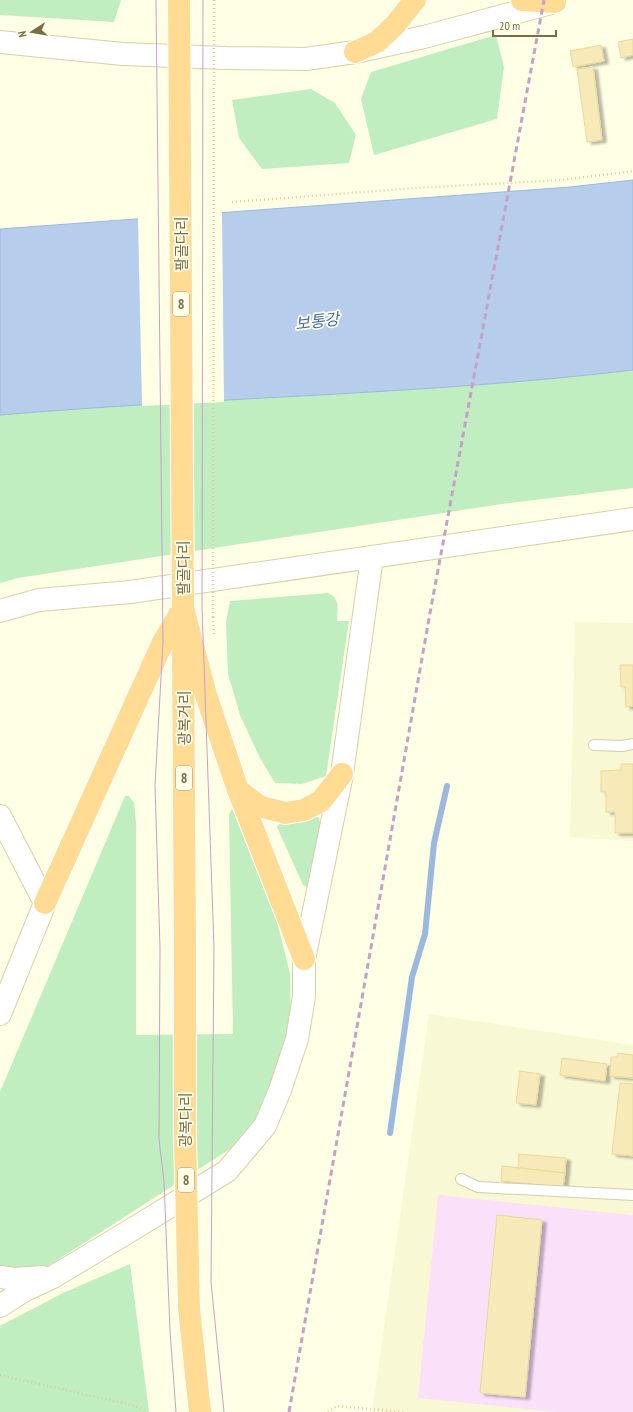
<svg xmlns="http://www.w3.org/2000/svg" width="633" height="1412" viewBox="0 0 633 1412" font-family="'PT Sans Narrow','Noto Sans KR',sans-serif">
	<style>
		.residential { fill: #f9f8d4 }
		.education { fill: #fbe0fa }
		.green { fill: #c0eec0 }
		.water { fill: #b6ceeb; stroke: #9bb8de }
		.pier { fill: #feffe4 }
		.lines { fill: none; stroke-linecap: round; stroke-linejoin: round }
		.stream { stroke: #9bb8de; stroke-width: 6 }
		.building { fill: #f7eab8; stroke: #ecd997; filter: url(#shadow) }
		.lane-casing { stroke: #d4ceab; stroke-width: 12 }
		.secondary-casing { stroke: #d7d0a8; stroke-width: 24 }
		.highway-casing { stroke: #fff; stroke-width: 24 }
		.path { stroke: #dcce9b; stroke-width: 2.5; stroke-dasharray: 1 3; stroke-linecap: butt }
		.lane { stroke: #fff; stroke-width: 10 }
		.secondary { stroke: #fff; stroke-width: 22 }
		.highway { stroke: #ffdb94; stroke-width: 22 }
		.tram { stroke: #c7a0ca; stroke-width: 1 }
		.rail { stroke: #c7a0ca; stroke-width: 3; stroke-dasharray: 6 4; stroke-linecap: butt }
		.highway-bridge-casing { stroke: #fff; stroke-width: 24; stroke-linecap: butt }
		.path-bridge { stroke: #dcce9b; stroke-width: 2.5; stroke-dasharray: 1 3; stroke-linecap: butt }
		.highway-bridge { stroke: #ffdb94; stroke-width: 22 }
		.labels { text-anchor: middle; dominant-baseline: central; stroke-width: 3.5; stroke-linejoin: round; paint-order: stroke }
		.shield { fill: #ffffec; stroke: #a29978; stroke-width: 1 }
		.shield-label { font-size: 14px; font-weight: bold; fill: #7a6d46 }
		.street-label { font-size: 15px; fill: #7a6d46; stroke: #ffffec }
		.water-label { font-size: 16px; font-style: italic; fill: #456fa6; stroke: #ffffec }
	</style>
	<defs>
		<filter id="shadow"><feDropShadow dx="4.5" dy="2.5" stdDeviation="1" flood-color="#0004"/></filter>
	</defs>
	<rect width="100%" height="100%" fill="#feffe4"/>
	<g class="residential">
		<path d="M575 622 633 623V841L570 837Z"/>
		<path d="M429 1014 633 1045V1412H372Z"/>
	</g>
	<path class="education" d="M438 1195 633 1215V1412H556L418 1398Z"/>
	<g class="green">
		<path d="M0 0H121L114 22 0 15Z"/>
		<path d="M496 35 504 67 497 119 374 155 361 99 371 72Z"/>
		<path d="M311 89 335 103 356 135 349 163 262 169 239 138 232 100Z"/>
		<path d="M633 370V488L502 504 18 578 0 583V415C211 397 423 395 633 370Z"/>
		<path d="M328 593C341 599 337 609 337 621H349L326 776 302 784 275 783 260 758 240 715 228 674 226 622 230 601Z"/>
		<path d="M125 796H129L134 803 136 823V1035L233 1034 229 815 232 808 277 921 290 974 291 1026 278 1073 259 1116 230 1149 42 1270 0 1268V1092Z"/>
		<path d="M314 816 319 818 321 826 311 886 307 887 303 885 277 827 280 823 301 821Z"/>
		<path d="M130 1264 149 1412H0V1326L63 1293Z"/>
	</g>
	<path class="water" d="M633 180V370C423 395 211 397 0 415V229L570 187Z"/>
	<path class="pier" d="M222 211 224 402 142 406 138 217Z"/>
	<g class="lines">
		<path class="stream" d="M390 1133 412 977 425 934 434 843 447 786"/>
	</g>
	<g class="building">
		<path d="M633 39V55L621 58 618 42Z"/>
		<path d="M601 45 604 61 573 67 570 51Z"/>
		<path d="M593 67 602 140 587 142 577 69Z"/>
		<path d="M620 665H633V706L626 707 625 687H621Z"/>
		<path d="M621 764H633V833H615V812H606V792H601V771L621 770Z"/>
		<path d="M618 1053 633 1055V1078L610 1076 611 1057H618Z"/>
		<path d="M562 1058 607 1064 605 1081 560 1075Z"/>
		<path d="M520 1071 540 1074 536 1105 516 1103Z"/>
		<path d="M620 1083 633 1084V1156L612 1154Z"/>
		<path d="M519 1154 566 1158 565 1173 518 1168Z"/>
		<path d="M502 1166 565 1173 563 1187 501 1181Z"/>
		<path d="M497 1215 542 1220 525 1397 480 1393Z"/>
	</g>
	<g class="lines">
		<defs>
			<g id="lane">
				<path d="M594 745 622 746 633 744"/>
				<path d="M461 1179 478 1187 633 1195"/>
			</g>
			<g id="secondary">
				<path d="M0 42 123 54 226 58 306 59 355 52 424 37 551 3"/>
				<path d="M0 611 39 600 130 592 633 519"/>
				<path d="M0 816 45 903 0 1014"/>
				<path d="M0 1277 15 1279 43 1277"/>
				<path d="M0 1306 25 1290 53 1277 133 1229 227 1171 265 1126 280 1090 297 1039 304 996V959L342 774 372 557"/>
			</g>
			<g id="highway">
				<path d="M522 0 555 2"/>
				<path d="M355 52 377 42 395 25 415 0"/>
				<path d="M183 608 206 695 238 790 304 959"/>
				<path d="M183 641 185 948"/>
				<path d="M238 790 259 806 285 813 304 810 321 801 342 774"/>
				<path d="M45 903 163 642 183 608"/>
			</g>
		</defs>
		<use href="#lane" class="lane-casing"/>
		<use href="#secondary" class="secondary-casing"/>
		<use href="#highway" class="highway-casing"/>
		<g class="path">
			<path d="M232 202 416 188 562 180 633 171"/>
			<path d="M213 617 214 635"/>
			<path d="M0 1375 135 1406 148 1412"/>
			<path d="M328 1412 337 1406 403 1412"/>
		</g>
		<use href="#lane" class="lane"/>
		<use href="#secondary" class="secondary"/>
		<use href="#highway" class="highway"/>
		<g class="tram">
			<path d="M156 0 163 642 155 785 160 948 159 1140 164 1181 170 1331 176 1412"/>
			<path d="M203 0 202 607 214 948 211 1282 224 1412"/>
		</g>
		<path class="rail" d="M289 1412 430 613 544 0"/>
		<defs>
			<g id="highway-bridge">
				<path d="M179 0 183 608"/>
				<path d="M185 948V1138L189 1308 200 1412"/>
			</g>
		</defs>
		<use href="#highway-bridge" class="highway-bridge-casing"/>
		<path class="path-bridge" d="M213 617 214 0"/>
		<use href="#highway-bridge" class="highway-bridge"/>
	</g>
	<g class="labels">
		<g class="shield">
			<rect x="173" y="292" width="16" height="24" rx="3"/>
			<rect x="176" y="766" width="16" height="24" rx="3"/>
			<rect x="178" y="1168" width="16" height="24" rx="3"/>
		</g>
		<g class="shield-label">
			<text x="181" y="304">8</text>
			<text x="184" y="778">8</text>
			<text x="186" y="1180">8</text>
		</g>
		<g class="street-label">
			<text transform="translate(181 244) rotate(-90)">팔골다리</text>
			<text transform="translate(183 568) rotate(-90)">팔골다리</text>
			<text transform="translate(184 718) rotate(-90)">광복거리</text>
			<text transform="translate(185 1120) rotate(-90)">광복다리</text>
		</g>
		<g class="water-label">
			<text transform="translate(317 321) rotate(-7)">보통강</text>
		</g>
	</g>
	<g transform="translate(32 32) rotate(258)" stroke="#ffffec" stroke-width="3" paint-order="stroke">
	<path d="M0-3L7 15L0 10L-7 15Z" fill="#7a6d46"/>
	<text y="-6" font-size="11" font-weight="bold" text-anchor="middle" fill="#7a6d46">N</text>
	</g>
	<path d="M493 30v6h63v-6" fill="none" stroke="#7a6d46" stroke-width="2"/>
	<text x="499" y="30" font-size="12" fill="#7a6d46" stroke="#ffffec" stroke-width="3" paint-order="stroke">20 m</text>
</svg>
